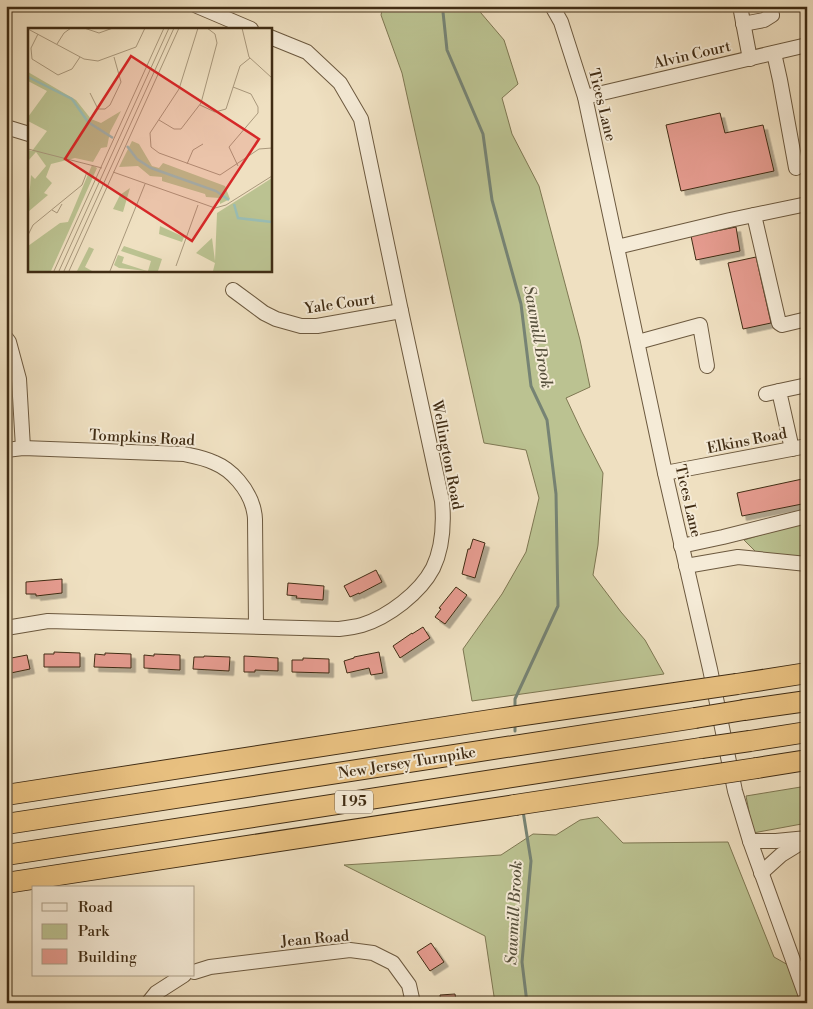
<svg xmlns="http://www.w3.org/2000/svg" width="813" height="1009" viewBox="0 0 813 1009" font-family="'Libre Bodoni',serif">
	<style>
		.green { fill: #bbc291; stroke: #7e7752 }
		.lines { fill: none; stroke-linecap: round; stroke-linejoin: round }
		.stream { stroke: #768374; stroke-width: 3 }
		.building { fill: #e69c90; stroke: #402c14; filter: url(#shadow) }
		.minor-casing { stroke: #6c593f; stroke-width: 16 }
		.highway-casing { stroke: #402c14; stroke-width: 22 }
		.minor { stroke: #f5ebd7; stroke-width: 14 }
		.highway { stroke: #e8c080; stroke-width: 20 }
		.highway-bridge-casing { stroke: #402c14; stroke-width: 22; stroke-linecap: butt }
		.highway-bridge { stroke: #e8c080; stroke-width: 20 }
		.labels { text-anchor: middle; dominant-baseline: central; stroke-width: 4; stroke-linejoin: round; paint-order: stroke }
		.shield { fill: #f5ebd7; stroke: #76654e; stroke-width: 1 }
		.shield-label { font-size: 14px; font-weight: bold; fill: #402c14 }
		.street-label { font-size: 15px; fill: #402c14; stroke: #f5ebd7 }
		.water-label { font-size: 16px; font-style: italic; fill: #56503c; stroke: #f5ebd7 }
		.inset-river { fill: none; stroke: #9abdb4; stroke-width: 2.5 }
		.inset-road { fill: none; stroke: #a9987c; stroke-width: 1 }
		.view { fill: #d62828; fill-opacity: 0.15; stroke: #d62828; stroke-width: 2.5 }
		.inset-edge { fill: none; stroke: #402c14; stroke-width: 2.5 }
	</style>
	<defs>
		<filter id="shadow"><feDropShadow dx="4.5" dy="4.5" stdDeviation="0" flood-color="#0004"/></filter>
	</defs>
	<rect width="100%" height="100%" fill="#efe0c1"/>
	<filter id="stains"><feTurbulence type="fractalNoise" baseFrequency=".004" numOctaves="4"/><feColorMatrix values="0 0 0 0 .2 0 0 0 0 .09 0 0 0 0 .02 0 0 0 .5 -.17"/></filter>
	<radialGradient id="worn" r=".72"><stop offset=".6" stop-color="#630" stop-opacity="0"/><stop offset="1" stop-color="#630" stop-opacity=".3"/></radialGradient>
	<g class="green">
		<path d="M383 6H475L504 40 518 84 502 98 512 134 539 186 580 340 590 387 566 398 582 432 603 473 598 545 593 575 621 612 645 640 664 674 472 701 463 649 502 594 526 552 539 498 526 450 484 443 402 73 381 15Z"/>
		<path d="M807 521V564L758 554 744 540Z"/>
		<path d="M807 786V823L753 833 746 796Z"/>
		<path d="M598 817 623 843 728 842 774 957 797 970 807 1003H495L485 936 344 865 501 855 533 834 556 835 580 820Z"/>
	</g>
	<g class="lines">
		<g class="stream">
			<path d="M443 6V12L447 50 483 134 492 200 521 304 531 386 547 420 556 494 558 606 515 699V709"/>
			<path d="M515 723V731"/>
			<path d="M523 811 531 861 522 962 527 1003"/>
		</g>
	</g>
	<g class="building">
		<path d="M720 113 725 133 763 125 774 171 681 191 666 125Z"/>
		<path d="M736 227 740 251 696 260 691 236Z"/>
		<path d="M756 257 771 323 743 329 728 263Z"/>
		<path d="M807 478V503L742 516 737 493Z"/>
		<path d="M473 539 485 543 475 578 462 574 468 549H470Z"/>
		<path d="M376 570 382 582 359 594V593L350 597 344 586Z"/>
		<path d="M62 579V593L36 596V594H26V582Z"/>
		<path d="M288 583 324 586 323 600 296 598 297 596 287 595Z"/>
		<path d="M456 587 467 595 445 624 435 617 441 609 439 608Z"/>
		<path d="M423 627 430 638 400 658 393 646 412 633V634Z"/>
		<path d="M54 652 80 653V667H44V654H54Z"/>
		<path d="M379 652 383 673 371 675 369 668 347 673 344 661 354 658V657Z"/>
		<path d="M105 653 131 654V668L94 667 95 654 105 655Z"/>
		<path d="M154 654 180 655V670L144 668V655L154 656Z"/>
		<path d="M27 655 30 669 6 674V659Z"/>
		<path d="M204 656 230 657 229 671 193 669 194 657H204Z"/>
		<path d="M244 656 278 658V671L255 670V672H244Z"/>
		<path d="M303 658 329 659V673L292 672V660H303Z"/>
		<path d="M431 943 444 962 430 971 417 952Z"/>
		<path d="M455 994 456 1000 457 999 458 1003H441L440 995Z"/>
	</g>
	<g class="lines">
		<defs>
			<g id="minor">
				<path d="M197 6 251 29"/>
				<path d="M552 6 561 22 585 97 665 473 710 669 735 791 750 841 807 999"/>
				<path d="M740 6 750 59"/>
				<path d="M743 24 764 20 772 15 770 6"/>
				<path d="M774 53 780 80 796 168"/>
				<path d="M585 97 807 45"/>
				<path d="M6 127 29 134"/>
				<path d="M754 215 779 323 782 325 807 319"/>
				<path d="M617 247 730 220 807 204"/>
				<path d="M233 290 264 313 276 319 301 326H317L401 311"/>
				<path d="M6 338 9 342 19 379 23 448"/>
				<path d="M638 342 700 325 707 366"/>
				<path d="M766 394 779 391"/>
				<path d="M792 449 779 391 807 385"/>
				<path d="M6 450 23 448 184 454C194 456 205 458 215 463 232 470 248 489 253 507 254 511 255 515 255 519L256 626"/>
				<path d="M665 473 807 446"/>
				<path d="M681 546 723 537 807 516"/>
				<path d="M686 566 738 557 807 564"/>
				<path d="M6 628 48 621 339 629C347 628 355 627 362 625 388 617 420 593 433 568 443 547 444 523 442 501L401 311 361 119 340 83 307 52 270 37"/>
				<path d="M750 841H776L807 838"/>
				<path d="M761 873 781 855 807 839"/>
				<path d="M194 972 210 967 350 950 373 953 393 963 409 985 413 1003"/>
				<path d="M148 1003 156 993 184 975"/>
			</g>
			<g id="highway">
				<path d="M737 684 807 673"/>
				<path d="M744 710 807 701"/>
				<path d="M750 741 807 732"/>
				<path d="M757 768 807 760"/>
				<path d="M6 795 497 719 689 691"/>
				<path d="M6 824 695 718"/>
				<path d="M6 855 701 748"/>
				<path d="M6 883 515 805"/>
			</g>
		</defs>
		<use href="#minor" class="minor-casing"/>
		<use href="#highway" class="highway-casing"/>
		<use href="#minor" class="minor"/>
		<use href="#highway" class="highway"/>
		<defs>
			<g id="highway-bridge">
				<path d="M689 691 737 684"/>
				<path d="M695 718 744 710"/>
				<path d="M701 748 750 741"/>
				<path d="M515 805 757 768"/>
			</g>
		</defs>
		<use href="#highway-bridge" class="highway-bridge-casing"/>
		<use href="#highway-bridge" class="highway-bridge"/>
	</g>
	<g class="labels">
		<rect class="shield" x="335" y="790.5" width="38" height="23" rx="4"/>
		<g class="shield-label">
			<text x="354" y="802">I 95</text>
		</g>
		<g class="street-label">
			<text transform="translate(692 55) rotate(-13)">Alvin Court</text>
			<text transform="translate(602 105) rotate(76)">Tices Lane</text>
			<text transform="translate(340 304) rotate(-8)">Yale Court</text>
			<text transform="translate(142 438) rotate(3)">Tompkins Road</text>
			<text transform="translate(747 441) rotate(-11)">Elkins Road</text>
			<text transform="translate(447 455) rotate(79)">Wellington Road</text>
			<text transform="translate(688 501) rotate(77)">Tices Lane</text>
			<text transform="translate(407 763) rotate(-9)">New Jersey Turnpike</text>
			<text transform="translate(315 939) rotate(-5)">Jean Road</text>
		</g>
		<g class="water-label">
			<text transform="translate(538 337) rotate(80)">Sawmill Brook</text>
			<text transform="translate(514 913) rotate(-87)">Sawmill Brook</text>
		</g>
	</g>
	<g transform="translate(28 28)">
		<rect width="244" height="244" fill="#efe0c1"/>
		<path d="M0 44 48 72 63 91 73 95 93 83 82 104 79 119 73 120 65 134 47 130 23 136 18 149 24 155 16 165 20 167 0 184 3 147 7 151 18 138 8 124 0 133V122L4 123 19 103 0 93V89L19 63 0 53ZM104 113 111 116 124 138 131 140 135 135 197 158 202 171 192 176 191 170 178 169 177 166 134 153V149L122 148 110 138 91 139ZM64 137 69 140 23 243H0V218L32 195 40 194ZM244 150V243H185L187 235 168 225 184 210 187 233 189 185ZM102 160 95 184 85 181 92 167ZM132 198 156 209 154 214 131 206ZM96 218 134 231 130 243H120L123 233 93 223ZM61 219 66 221 57 239 64 243H49ZM90 227 96 229 94 235 119 243 91 240 86 237Z" fill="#bbc291"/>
		<path class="inset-river" d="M0 49 44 71 60 94 85 110M99 118 109 131 123 140 188 163 201 172M206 176 210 190 244 194"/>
		<path class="inset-road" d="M56 0 71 5 85 0M170 0 151 61 122 105 123 119 131 125 192 147 231 121 244 120M214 0 221 29 244 50M0 1 56 31 70 33 108 19 117 0M10 6 3 20 4 31 30 47 44 41 52 29M29 16 36 5 43 0M205 59 223 66 230 79V85L201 119 210 138M62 65 70 81H77L82 77 93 54 86 29M172 77 187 84 198 81 212 38 222 30M131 92 146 101H153L173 75 189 15 187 6 179 0M0 121 74 140M159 136 165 122 175 116M85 144 187 180 198 177 244 148M24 182 29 185 34 176M0 207 5 197 54 157 59 144M148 238 170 177M26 243 136 0M31 243 141 0M36 243 146 0M41 243 151 0M82 243 117 156"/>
		<path class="view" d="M103 28 231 111 164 213 37 131Z"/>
		<rect width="244" height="244" class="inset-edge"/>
	</g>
	<rect width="813" height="1009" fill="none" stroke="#efe0c1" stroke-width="25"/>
	<rect x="8" y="8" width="798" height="994" fill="none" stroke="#402c14" stroke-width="2.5"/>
	<rect x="12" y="12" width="788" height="984" fill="none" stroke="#402c14"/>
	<rect x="32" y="886" width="162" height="90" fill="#f5ebd7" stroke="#ad9f89"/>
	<rect x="42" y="903" width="25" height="8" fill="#f5ebd7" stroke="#ad9f89"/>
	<text x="78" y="912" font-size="15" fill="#402c14">Road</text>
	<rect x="42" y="924" width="25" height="15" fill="#bbc291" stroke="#ad9f89"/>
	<text x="78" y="936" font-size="15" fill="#402c14">Park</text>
	<rect x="42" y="949" width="25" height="15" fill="#e69c90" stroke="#ad9f89"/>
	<text x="78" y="962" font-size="15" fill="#402c14">Building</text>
	<rect width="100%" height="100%" filter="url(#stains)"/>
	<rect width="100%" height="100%" fill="url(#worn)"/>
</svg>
